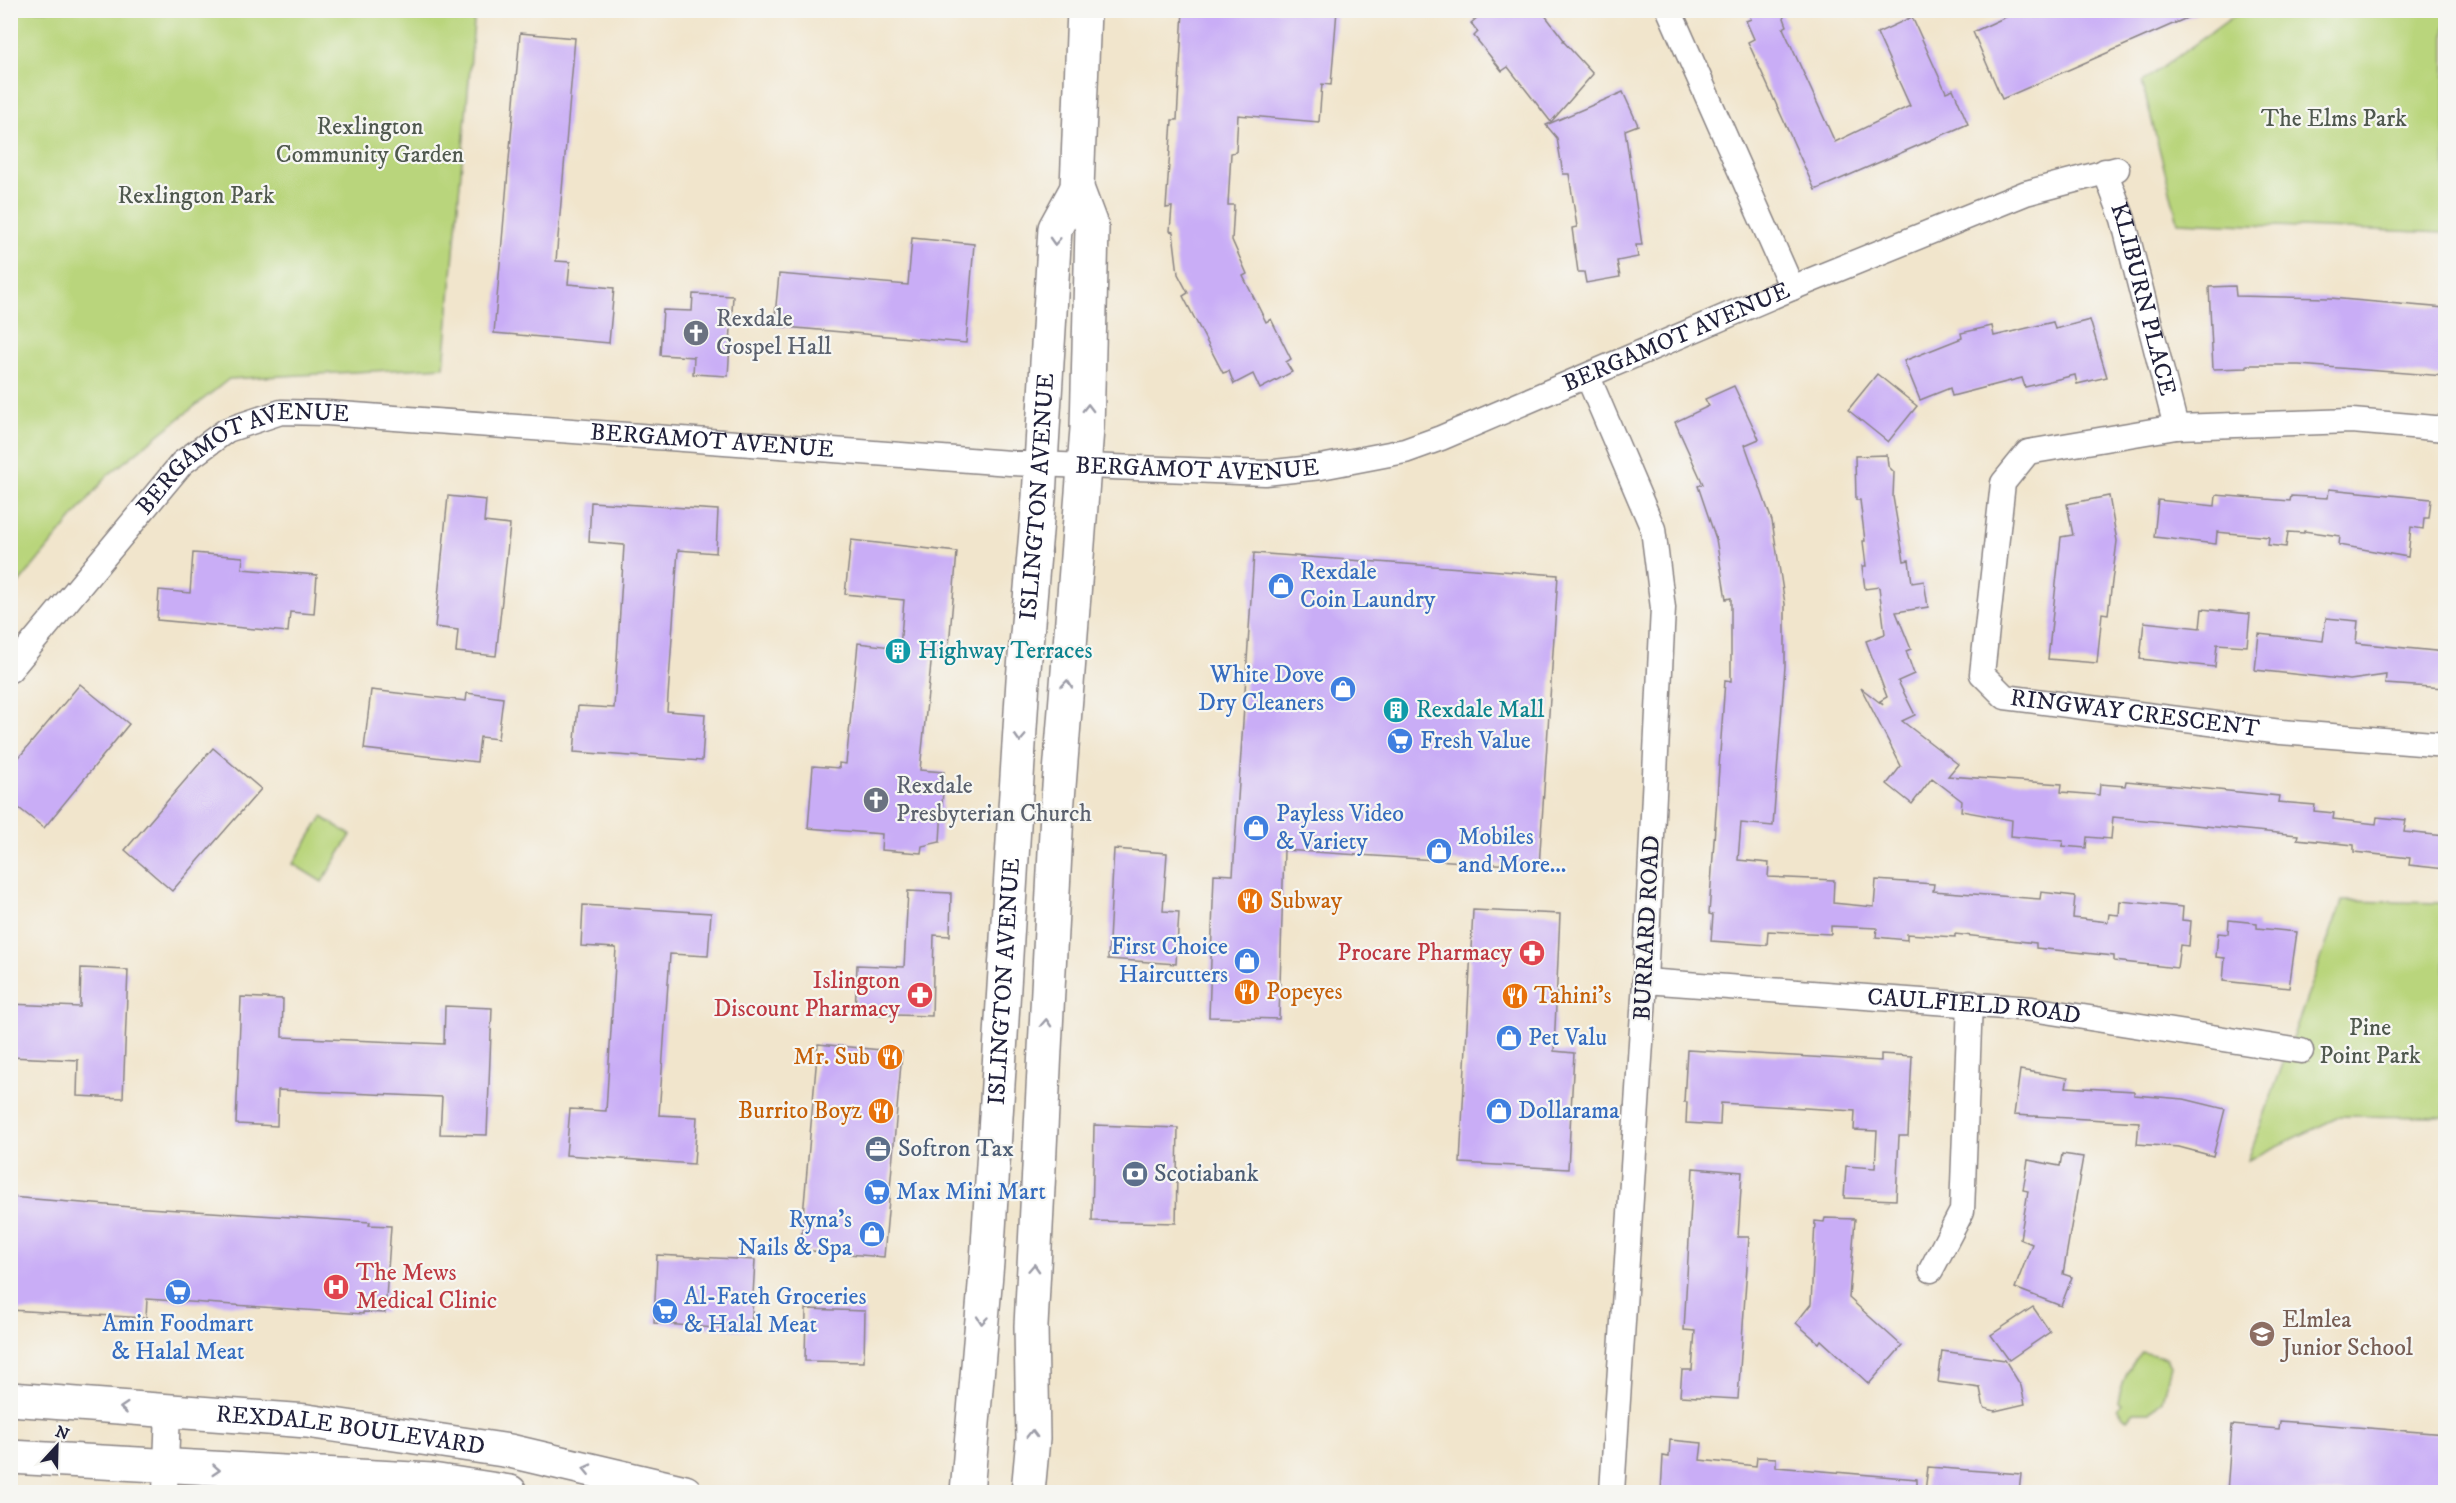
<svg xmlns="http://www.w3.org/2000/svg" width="2456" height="1503" viewBox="0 0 2456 1503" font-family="'IM FELL DW Pica',serif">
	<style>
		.green { fill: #b9d57b; stroke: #6e7c5b; stroke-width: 1.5 }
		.building { fill: #c9adf6 }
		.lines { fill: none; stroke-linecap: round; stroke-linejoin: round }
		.minor-casing { stroke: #8a8484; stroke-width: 27 }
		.secondary-casing { stroke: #8a8484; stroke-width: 36 }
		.minor { stroke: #fff; stroke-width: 24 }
		.secondary { stroke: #fff; stroke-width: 33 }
		.oneway { stroke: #9c9ca7 }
		.labels { text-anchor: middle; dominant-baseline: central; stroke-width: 4.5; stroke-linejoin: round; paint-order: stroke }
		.park-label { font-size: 24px; fill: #4f584e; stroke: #f6f6f2 }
		.street-label { font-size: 24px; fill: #22223b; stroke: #f6f6f2 }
		.worship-label { font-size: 24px; fill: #5b616d; stroke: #f6f6f2; text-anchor: start }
		.shop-label { font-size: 24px; fill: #366cbe; stroke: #f6f6f2; text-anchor: start }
		.culture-label { font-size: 24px; fill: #0d838f; stroke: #f6f6f2; text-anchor: start }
		.food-label { font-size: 24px; fill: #c56008; stroke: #f6f6f2; text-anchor: start }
		.health-label { font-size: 24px; fill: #be3a42; stroke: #f6f6f2; text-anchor: end }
		.service-label { font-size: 24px; fill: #4e5e75; stroke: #f6f6f2; text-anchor: start }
		.education-label { font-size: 24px; fill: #785e54; stroke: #f6f6f2; text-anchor: start }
	</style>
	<rect width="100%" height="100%" fill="#f6f6f2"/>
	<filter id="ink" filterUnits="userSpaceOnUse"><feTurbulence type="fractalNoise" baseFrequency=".0167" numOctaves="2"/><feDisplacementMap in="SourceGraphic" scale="12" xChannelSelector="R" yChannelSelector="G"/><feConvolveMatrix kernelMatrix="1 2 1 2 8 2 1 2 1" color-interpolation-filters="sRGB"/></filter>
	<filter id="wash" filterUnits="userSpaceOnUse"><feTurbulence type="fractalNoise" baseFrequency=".008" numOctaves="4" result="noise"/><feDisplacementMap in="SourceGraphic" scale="24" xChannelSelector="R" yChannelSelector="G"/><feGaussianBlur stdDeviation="1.35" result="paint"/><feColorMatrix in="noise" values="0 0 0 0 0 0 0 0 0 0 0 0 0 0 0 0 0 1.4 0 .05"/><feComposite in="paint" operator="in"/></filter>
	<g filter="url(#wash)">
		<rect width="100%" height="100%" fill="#f1e5cc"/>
		<g class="green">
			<path d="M11 10 475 11 444 367 229 379 108 475 11 593Z"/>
			<path d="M2241 11H2445V233L2178 222 2142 82Z"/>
			<path d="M322 817 351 835 322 882 293 864Z"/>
			<path d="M2342 901 2445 903V1117L2341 1116 2248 1160Z"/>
			<path d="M2142 1352 2167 1358 2171 1365 2162 1400 2150 1412H2133L2127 1419 2117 1408 2121 1404 2118 1402C2122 1382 2128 1367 2142 1352Z"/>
		</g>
		<g id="blocks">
			<g class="building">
				<path d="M1183 10H1337L1331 85 1322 84 1319 122 1238 115 1236 152 1231 153 1228 205H1234L1232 240 1247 274 1243 276 1266 322 1271 319 1291 359 1286 362 1292 372 1260 389 1253 374 1234 384 1229 371 1223 373 1183 296 1188 293 1178 274 1173 232 1170 231 1172 207 1166 208 1172 120H1177Z"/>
				<path d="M1486 10H1541L1564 40 1563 41 1593 74 1551 122 1508 67 1502 71 1474 36 1478 32 1471 23Z"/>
				<path d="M1747 10H1781L1787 26 1783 28 1835 142 1910 106 1877 33 1912 17 1946 92 1953 89 1968 124 1815 190 1748 42 1754 39 1746 21 1751 19Z"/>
				<path d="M2021 10H2205L2002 99 1973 32Z"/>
				<path d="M520 33 575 38 556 261 570 262 568 284 614 288 609 343 494 333Z"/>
				<path d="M1623 92 1638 125 1625 130 1642 245H1636L1638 257 1617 261 1620 277 1586 283 1584 272H1578L1572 228 1577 227 1569 174H1563L1557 138 1546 125Z"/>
				<path d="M912 238 974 244 966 343 774 326 779 274 908 285Z"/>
				<path d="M2235 286 2236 296 2330 298 2445 308V376L2299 365H2247V368L2213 369 2209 287Z"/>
				<path d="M693 294 733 296 728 376 693 374 694 357 660 355 663 310 692 311Z"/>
				<path d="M2090 320 2107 377 2077 384 2075 375 2025 387 2022 378 1952 396 1950 388 1920 400 1904 361 1962 338 1961 333 1992 326 1994 336 2053 322 2055 329Z"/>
				<path d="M1877 374 1917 406 1888 442 1848 410Z"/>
				<path d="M1734 386 1759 439 1745 445 1772 521 1785 604V666L1773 826 1741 823 1738 860 1769 863 1768 877 1834 880 1833 903 1874 907 1876 880 1934 884 1933 891 2040 899 2041 892 2075 896 2073 918 2108 922 2109 914 2119 915 2120 901 2183 907 2182 920 2191 921 2189 946 2180 945 2177 968 2114 961V956L2036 948V943L1955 934V937L1907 934V940L1876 937 1877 928 1831 926V934L1768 931 1767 945 1711 941 1713 915 1709 914 1725 680 1731 681V598L1726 599 1716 539 1698 486 1703 484 1675 422 1709 406 1705 399Z"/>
				<path d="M1887 455 1888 466 1894 472 1893 497 1904 561 1909 560 1912 583 1924 581 1928 607 1896 612 1911 649 1906 651 1914 674 1898 681 1915 715 1902 721 1958 764 1948 776 2062 784 2061 792 2099 795 2100 784 2125 786 2126 781 2279 796 2278 802 2315 805 2314 811 2334 813 2333 819 2376 824 2377 817 2406 820 2404 832 2445 836V869L2409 865 2410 858 2354 852V845L2297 839 2298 835 2113 817 2111 839 2087 837 2086 848 2062 846 2063 841 2011 836 2012 820 1961 811 1962 801 1932 778 1912 804 1887 784 1901 766 1861 688 1883 705 1880 701 1887 697 1866 641 1885 634 1879 587 1865 589 1862 566H1866L1863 541H1865L1860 500H1856L1855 456Z"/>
				<path d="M2329 489 2431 499 2429 518H2424L2423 529 2411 527 2408 557 2339 545 2340 536 2304 531V533L2288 532 2286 547 2268 545 2269 537 2217 532 2216 544 2154 537 2158 500 2215 506 2216 495 2290 501 2291 496 2328 498Z"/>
				<path d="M448 496 486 500 484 522 510 525 496 656 456 652 458 630 435 627Z"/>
				<path d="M2109 496 2117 541 2108 614 2102 613 2097 663 2048 659 2061 537 2073 535 2067 504Z"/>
				<path d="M591 502 718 510 716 553 678 550 667 711 705 714 702 761 574 752 578 706 614 708 624 545 589 542Z"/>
				<path d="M851 540 957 552 949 646 932 654 920 770 944 772 940 842 922 846 921 853 881 850 882 834 808 828 813 766 839 768V763L846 764 858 643 900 648 904 600 845 594Z"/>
				<path d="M193 553 243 557 242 569 317 575 314 614 290 612 288 632 157 620 159 590 190 593Z"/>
				<path d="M1254 553 1558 575 1539 867 1284 850 1279 1019 1209 1017 1214 874 1233 875Z"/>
				<path d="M2202 609 2250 614 2247 646 2217 644 2215 667 2140 659 2144 622 2200 628Z"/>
				<path d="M2326 618 2358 621 2356 643 2445 652V688L2385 684 2386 675 2350 680 2255 670 2259 634 2323 641Z"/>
				<path d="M80 684 129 724 44 828 10 801V768Z"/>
				<path d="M371 690 466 701 467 693 503 698 498 739 480 737 477 762 364 749Z"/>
				<path d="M213 748 261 789 172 891 125 850Z"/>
				<path d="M1114 849 1167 853 1163 911 1179 912 1176 964 1108 959Z"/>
				<path d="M908 891 951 893 950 936 934 935 932 1016 855 1014 857 965 904 967Z"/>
				<path d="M583 905 711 913 708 956 670 954 659 1115 697 1117 694 1164 566 1155 570 1109 606 1111 616 948 581 946Z"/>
				<path d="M1473 910 1560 914 1554 1051 1574 1053 1568 1169 1460 1163Z"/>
				<path d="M2229 920 2257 923V928L2297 932 2289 988 2223 981 2225 958 2216 957 2218 933 2228 934Z"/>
				<path d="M81 968 128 970 123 1098 77 1096 78 1060 10 1057V1004L80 1007Z"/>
				<path d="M241 997 283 999 282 1037 444 1044 445 1006 492 1008 487 1135 440 1134 442 1097 278 1090 277 1126 236 1124Z"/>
				<path d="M818 1044 902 1052 884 1257 800 1250Z"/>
				<path d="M1687 1050 1881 1061V1054L1912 1056 1908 1136H1899L1896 1200 1844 1198 1846 1166 1875 1168 1877 1131 1854 1130 1855 1111 1721 1103 1720 1125 1686 1123 1687 1102H1684Z"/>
				<path d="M2020 1070 2068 1078 2066 1087 2134 1091V1095L2184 1099 2225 1109 2213 1156 2179 1147 2137 1144 2139 1122 2014 1115Z"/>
				<path d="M1094 1125 1178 1128 1176 1223 1092 1221Z"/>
				<path d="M2062 1154 2083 1157 2063 1274 2072 1277 2061 1306 2015 1288 2032 1244 2020 1239 2028 1191 2023 1190 2028 1160 2060 1166Z"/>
				<path d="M1693 1168 1742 1172 1738 1237H1749L1738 1399 1680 1396 1682 1370H1692L1695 1331 1684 1330Z"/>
				<path d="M10 1197 131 1207 370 1222 369 1225 391 1226 385 1313 363 1312V1314L147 1299 146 1318 10 1310Z"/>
				<path d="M1825 1218 1855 1219 1849 1298 1902 1346 1869 1384 1821 1340 1819 1343 1796 1323 1811 1304 1815 1221 1824 1222Z"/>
				<path d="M657 1255 755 1260 751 1331 654 1323Z"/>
				<path d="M2033 1307 2050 1332 2009 1360 1991 1335Z"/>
				<path d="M806 1309 865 1311 864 1362 805 1361Z"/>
				<path d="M1942 1351 2005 1360 2021 1386 2025 1404 1995 1411 1984 1408 1980 1388 1938 1382Z"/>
				<path d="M2280 1421 2445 1434V1492H2227L2232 1425 2279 1429Z"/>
				<path d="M1670 1440 1702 1443 1700 1460 1756 1466 1757 1457 1776 1458V1467L1917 1479V1492H1661L1663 1456 1669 1457Z"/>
				<path d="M1928 1467 2021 1474 2019 1492H1925Z"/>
			</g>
		</g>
	</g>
	<g filter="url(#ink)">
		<use href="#blocks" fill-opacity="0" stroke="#8a8484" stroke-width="1.5"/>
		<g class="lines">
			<defs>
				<g id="minor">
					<path d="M1669 10 1792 288"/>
					<path id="s1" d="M2105 171 2123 219 2176 427"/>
					<path d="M1588 377 1653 529 1663 608 1645 981 1612 1492"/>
					<path id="s2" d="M2446 429 2352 421 2176 427 2028 452 2003 483 1982 674 2005 697 2281 732 2446 745"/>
					<path id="s3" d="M10 670 182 463 227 430 281 412 327 413 1010 463 1265 473 1321 467 1405 451 1441 438 1792 288 2026 193 2117 169"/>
					<path id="s4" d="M1645 981 2032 1009 2301 1051"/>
					<path d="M1931 1270 1962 1211 1970 1002"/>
					<path d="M165 1492 168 1411"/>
				</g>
				<g id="secondary">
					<path id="s5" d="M10 1399 307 1421 510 1451 685 1492"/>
					<path d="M10 1457 432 1480 510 1492"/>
					<path id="s6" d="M967 1492 987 1262 1023 680 1039 497 1055 228 1077 188"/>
					<path d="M1028 1492 1033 1439 1031 1326 1057 812 1087 429 1092 228 1077 188 1084 10"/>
				</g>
			</defs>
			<use href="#minor" class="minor-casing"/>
			<use href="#secondary" class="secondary-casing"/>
			<use href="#minor" class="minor"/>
			<use href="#secondary" class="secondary"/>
		</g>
		<defs><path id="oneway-chevron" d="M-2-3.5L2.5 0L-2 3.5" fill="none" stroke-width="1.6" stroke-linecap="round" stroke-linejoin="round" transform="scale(1.5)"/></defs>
		<g class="oneway">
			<use href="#oneway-chevron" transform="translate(1055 241) rotate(93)"/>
			<use href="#oneway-chevron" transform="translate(1088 408) rotate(-89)"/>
			<use href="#oneway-chevron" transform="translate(1067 684) rotate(-85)"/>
			<use href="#oneway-chevron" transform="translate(1020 738) rotate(93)"/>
			<use href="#oneway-chevron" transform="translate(1046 1023) rotate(-87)"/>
			<use href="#oneway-chevron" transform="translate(1034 1268) rotate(-87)"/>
			<use href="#oneway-chevron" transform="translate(982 1320) rotate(95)"/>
			<use href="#oneway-chevron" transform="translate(124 1408) rotate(-176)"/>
			<use href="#oneway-chevron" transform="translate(1032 1434) rotate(-89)"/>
			<use href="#oneway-chevron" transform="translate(587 1469) rotate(-167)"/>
			<use href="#oneway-chevron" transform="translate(216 1470) rotate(4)"/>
		</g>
	</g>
	<defs>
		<symbol id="church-disc" viewBox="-11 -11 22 22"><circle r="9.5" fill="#6b7280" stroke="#f6f6f2"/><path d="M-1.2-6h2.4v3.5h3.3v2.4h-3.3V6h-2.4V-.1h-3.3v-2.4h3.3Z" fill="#fff"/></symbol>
		<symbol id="shop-disc" viewBox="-11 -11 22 22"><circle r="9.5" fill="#3f7fe0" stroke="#f6f6f2"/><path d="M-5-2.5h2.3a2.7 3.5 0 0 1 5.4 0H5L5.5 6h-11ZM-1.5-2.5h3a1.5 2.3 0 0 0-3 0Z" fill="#fff"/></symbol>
		<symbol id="building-disc" viewBox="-11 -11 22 22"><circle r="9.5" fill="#0f9aa8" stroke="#f6f6f2"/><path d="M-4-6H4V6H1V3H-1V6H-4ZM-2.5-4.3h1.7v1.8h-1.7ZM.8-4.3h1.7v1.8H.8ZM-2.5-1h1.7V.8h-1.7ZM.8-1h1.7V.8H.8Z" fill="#fff"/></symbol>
		<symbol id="supermarket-disc" viewBox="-11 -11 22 22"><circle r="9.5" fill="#3f7fe0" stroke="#f6f6f2"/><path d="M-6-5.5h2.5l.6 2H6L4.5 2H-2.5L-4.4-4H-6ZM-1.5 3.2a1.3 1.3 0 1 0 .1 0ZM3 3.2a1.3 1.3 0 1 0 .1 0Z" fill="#fff"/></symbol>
		<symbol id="restaurant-disc" viewBox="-11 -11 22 22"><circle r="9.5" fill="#e8710a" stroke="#f6f6f2"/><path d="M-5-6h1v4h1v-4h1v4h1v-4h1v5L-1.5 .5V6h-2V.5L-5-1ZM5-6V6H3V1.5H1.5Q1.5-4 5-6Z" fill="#fff"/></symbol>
		<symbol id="pharmacy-disc" viewBox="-11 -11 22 22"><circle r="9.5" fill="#e0444e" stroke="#f6f6f2"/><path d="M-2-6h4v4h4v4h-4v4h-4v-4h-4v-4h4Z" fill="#fff"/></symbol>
		<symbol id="office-disc" viewBox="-11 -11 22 22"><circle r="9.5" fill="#5c6f8a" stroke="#f6f6f2"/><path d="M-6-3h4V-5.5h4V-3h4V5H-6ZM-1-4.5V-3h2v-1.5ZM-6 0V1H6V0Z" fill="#fff"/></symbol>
		<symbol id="bank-disc" viewBox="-11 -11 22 22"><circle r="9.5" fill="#5c6f8a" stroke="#f6f6f2"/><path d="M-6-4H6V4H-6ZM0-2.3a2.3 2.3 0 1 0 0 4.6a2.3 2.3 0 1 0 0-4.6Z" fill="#fff"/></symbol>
		<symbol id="hospital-disc" viewBox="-11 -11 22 22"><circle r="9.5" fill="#e0444e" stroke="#f6f6f2"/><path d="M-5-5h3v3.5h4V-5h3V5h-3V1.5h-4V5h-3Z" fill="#fff"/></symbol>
		<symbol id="school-disc" viewBox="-11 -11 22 22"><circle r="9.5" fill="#8d6e63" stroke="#f6f6f2"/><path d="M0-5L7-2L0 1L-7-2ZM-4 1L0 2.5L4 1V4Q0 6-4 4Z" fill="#fff"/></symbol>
	</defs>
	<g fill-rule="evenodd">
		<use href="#church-disc" x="681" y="318" width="30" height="30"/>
		<use href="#shop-disc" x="1266" y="571" width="30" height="30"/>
		<use href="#building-disc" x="883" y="636" width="30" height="30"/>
		<use href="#shop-disc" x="1328" y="674" width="30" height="30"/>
		<use href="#building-disc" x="1381" y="695" width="30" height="30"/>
		<use href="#supermarket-disc" x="1385" y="726" width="30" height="30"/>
		<use href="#church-disc" x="861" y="785" width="30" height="30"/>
		<use href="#shop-disc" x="1241" y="813" width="30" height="30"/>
		<use href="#shop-disc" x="1424" y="836" width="30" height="30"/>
		<use href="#restaurant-disc" x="1235" y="886" width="30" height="30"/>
		<use href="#pharmacy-disc" x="1517" y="938" width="30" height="30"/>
		<use href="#shop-disc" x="1232" y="946" width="30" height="30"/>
		<use href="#restaurant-disc" x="1232" y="977" width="30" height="30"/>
		<use href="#pharmacy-disc" x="905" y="980" width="30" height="30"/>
		<use href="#restaurant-disc" x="1500" y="981" width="30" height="30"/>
		<use href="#shop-disc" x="1494" y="1023" width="30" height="30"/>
		<use href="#restaurant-disc" x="875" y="1042" width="30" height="30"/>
		<use href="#restaurant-disc" x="866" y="1096" width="30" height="30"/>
		<use href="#shop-disc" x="1484" y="1096" width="30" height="30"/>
		<use href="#office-disc" x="863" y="1134" width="30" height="30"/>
		<use href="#bank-disc" x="1120" y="1159" width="30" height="30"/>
		<use href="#supermarket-disc" x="862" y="1177" width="30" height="30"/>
		<use href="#shop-disc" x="857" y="1219" width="30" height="30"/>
		<use href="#hospital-disc" x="321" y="1272" width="30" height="30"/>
		<use href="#supermarket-disc" x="163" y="1277" width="30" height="30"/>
		<use href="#supermarket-disc" x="650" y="1296" width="30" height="30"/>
		<use href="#school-disc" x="2247" y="1319" width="30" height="30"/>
	</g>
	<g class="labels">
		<g class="park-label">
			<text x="2334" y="119">The Elms Park</text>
			<text x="370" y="127">Rexlington<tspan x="370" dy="28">Community Garden</tspan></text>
			<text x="196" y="196">Rexlington Park</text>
			<text x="2370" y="1028">Pine<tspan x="2370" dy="28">Point Park</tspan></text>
		</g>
		<g class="street-label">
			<text stroke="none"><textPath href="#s1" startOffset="134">KLIBURN PLACE</textPath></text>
			<text stroke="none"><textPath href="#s3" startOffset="1804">BERGAMOT AVENUE</textPath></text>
			<text stroke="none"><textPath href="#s3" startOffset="814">BERGAMOT AVENUE</textPath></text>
			<text stroke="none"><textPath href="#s3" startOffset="1300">BERGAMOT AVENUE</textPath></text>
			<text stroke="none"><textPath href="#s3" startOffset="328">BERGAMOT AVENUE</textPath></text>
			<text stroke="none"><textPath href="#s6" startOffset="998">ISLINGTON AVENUE</textPath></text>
			<text stroke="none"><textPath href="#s2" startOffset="816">RINGWAY CRESCENT</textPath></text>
			<text transform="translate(1647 928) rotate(-87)">BURRARD ROAD</text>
			<text stroke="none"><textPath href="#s6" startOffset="512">ISLINGTON AVENUE</textPath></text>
			<text stroke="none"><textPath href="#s4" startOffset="330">CAULFIELD ROAD</textPath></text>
			<text stroke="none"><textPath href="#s5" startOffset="342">REXDALE BOULEVARD</textPath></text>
		</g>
		<g class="worship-label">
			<text x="716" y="319">Rexdale<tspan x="716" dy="28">Gospel Hall</tspan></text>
			<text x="896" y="786">Rexdale<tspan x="896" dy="28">Presbyterian Church</tspan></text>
		</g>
		<g class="shop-label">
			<text x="1300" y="572">Rexdale<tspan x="1300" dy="28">Coin Laundry</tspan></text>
			<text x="1324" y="675" text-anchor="end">White Dove<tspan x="1324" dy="28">Dry Cleaners</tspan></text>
			<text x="1420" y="741">Fresh Value</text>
			<text x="1276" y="814">Payless Video<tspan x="1276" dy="28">&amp; Variety</tspan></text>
			<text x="1458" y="837">Mobiles<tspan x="1458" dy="28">and More…</tspan></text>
			<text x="1228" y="947" text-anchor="end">First Choice<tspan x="1228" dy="28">Haircutters</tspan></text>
			<text x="1528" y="1038">Pet Valu</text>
			<text x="1518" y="1111">Dollarama</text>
			<text x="896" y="1192">Max Mini Mart</text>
			<text x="852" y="1220" text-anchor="end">Ryna's<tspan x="852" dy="28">Nails &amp; Spa</tspan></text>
			<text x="684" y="1297">Al-Fateh Groceries<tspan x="684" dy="28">&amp; Halal Meat</tspan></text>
			<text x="178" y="1324" text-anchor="middle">Amin Foodmart<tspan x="178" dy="28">&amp; Halal Meat</tspan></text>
		</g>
		<g class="culture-label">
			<text x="918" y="651">Highway Terraces</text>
			<text x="1416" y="710">Rexdale Mall</text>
		</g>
		<g class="food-label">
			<text x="1270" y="901">Subway</text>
			<text x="1266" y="992">Popeyes</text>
			<text x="1534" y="996">Tahini's</text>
			<text x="870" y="1057" text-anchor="end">Mr. Sub</text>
			<text x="862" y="1111" text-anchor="end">Burrito Boyz</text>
		</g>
		<g class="health-label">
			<text x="1512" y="953">Procare Pharmacy</text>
			<text x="900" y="981">Islington<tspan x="900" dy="28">Discount Pharmacy</tspan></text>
			<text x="356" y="1273" text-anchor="start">The Mews<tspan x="356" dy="28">Medical Clinic</tspan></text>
		</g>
		<g class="service-label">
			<text x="898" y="1149">Softron Tax</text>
			<text x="1154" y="1174">Scotiabank</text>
		</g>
		<g class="education-label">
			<text x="2282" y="1320">Elmlea<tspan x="2282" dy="28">Junior School</tspan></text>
		</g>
	</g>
	<rect width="2456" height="1503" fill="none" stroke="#f6f6f2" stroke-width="36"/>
	<g transform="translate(57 1446) rotate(22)" stroke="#f6f6f2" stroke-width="4.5" paint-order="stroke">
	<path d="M0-4.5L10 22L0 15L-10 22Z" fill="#22223b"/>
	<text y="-9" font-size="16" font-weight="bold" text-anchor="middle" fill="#22223b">N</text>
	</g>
</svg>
